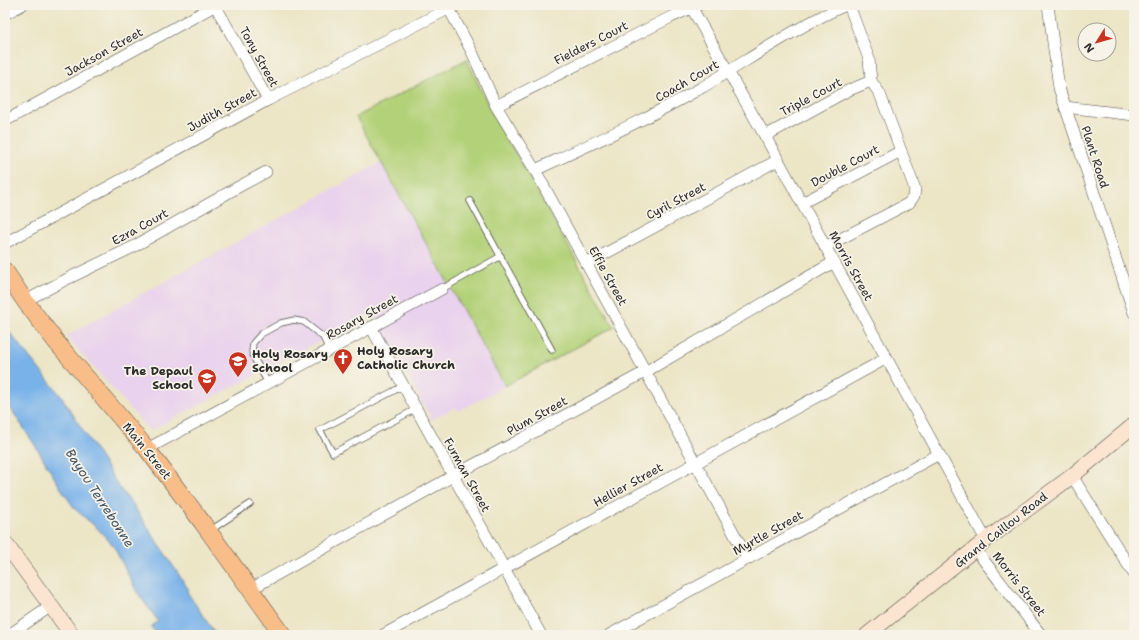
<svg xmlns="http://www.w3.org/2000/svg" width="1139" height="640" viewBox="0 0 1139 640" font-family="'Shantell Sans',sans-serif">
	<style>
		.built { fill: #e9d2ed }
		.green { fill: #b3d178; stroke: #6f7e52 }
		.water { fill: #79b2e9; stroke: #526e8a }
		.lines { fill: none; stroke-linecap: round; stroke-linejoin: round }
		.service-casing { stroke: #484742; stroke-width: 7 }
		.minor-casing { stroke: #484742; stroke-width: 12 }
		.secondary-casing { stroke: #484742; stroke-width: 16 }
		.primary-casing { stroke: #484742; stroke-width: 18 }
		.service { stroke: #fff; stroke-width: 5.5 }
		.minor { stroke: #fff; stroke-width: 11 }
		.secondary { stroke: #fce5d0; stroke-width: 15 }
		.primary { stroke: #f8bd89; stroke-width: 17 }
		.labels { text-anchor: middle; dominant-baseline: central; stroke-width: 3.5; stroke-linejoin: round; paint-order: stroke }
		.street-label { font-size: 12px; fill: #2b2b2b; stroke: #f7f3e8 }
		.poi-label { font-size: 12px; font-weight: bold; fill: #2b2b2b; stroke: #f7f3e8; text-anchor: start }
		.water-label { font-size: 13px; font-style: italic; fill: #425464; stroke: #f7f3e8 }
	</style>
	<rect width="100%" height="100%" fill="#f7f3e8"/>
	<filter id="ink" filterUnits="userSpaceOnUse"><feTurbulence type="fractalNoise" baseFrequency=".025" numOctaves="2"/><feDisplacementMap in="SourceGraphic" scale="8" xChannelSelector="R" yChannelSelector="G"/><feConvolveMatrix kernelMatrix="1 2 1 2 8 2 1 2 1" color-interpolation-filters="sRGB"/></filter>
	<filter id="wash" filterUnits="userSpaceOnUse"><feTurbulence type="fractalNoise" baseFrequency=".012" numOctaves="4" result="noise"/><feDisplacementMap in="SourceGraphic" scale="16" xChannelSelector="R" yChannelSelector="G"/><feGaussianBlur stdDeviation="0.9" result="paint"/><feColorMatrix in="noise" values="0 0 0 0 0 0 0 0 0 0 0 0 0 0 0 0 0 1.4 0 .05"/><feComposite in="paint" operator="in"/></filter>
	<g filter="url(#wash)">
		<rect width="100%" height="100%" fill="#ece5c6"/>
		<path class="built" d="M382 162 505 386 459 411 456 407 432 420 373 313 150 431 66 336Z"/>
		<path class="green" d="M467 59 488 105 614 327 505 386 356 117Z"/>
		<path class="water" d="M5 327 61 396 121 490 133 505 189 590 187 592 216 635H158L151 627 158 621 137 592 113 545 97 528 75 509 60 487 38 450 13 412 5 403Z"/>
	</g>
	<g filter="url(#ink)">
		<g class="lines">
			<defs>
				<g id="service">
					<path d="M470 201 552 350"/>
					<path d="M442 289 501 256"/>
					<path d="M268 383 255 360 252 352 253 343 261 334 281 323 294 320 304 322 323 337 329 350"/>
					<path d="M403 386 320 430 333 453 416 409"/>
					<path d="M211 530 250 504"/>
				</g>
				<g id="minor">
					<path d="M215 5 268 100"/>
					<path d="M447 5 473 54 496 106 535 170 748 559"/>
					<path d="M690 5 765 136 986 540"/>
					<path d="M1048 5 1059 88 1134 313"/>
					<path d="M5 14 22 5"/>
					<path d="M496 106 671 17 698 5"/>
					<path d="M1065 107 1134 115"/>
					<path d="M5 121 216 5"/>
					<path d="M765 136 847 91 871 81"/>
					<path d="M535 170C591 144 647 119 701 88 749 60 795 27 846 5"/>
					<path d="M802 203 901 151"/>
					<path d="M5 243 268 100 456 5"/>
					<path d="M825 247 909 203 914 196 915 189 880 94 871 81 869 59 849 5"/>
					<path d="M586 264 778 160"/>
					<path d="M25 301 69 278 133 247 240 186 266 172"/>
					<path d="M371 327 541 635"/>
					<path d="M147 449 442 289"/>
					<path d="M1072 476 1134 574"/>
					<path d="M975 549 1041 635"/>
					<path d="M251 589 453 476 645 372 834 262"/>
					<path d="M9 635 51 606"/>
					<path d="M383 635 887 358"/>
					<path d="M609 635 939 454"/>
				</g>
				<g id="secondary">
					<path d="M5 543 72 635"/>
					<path d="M867 635 986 540 1072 476 1134 425"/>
				</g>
				<path id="primary" d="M5 271 25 301 57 343 147 449 202 522 283 635"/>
			</defs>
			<use href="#service" class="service-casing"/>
			<use href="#minor" class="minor-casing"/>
			<use href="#secondary" class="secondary-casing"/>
			<use href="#primary" class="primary-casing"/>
			<use href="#service" class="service"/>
			<use href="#minor" class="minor"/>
			<use href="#secondary" class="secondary"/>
			<use href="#primary" class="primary"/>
		</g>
	</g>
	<defs>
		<symbol id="church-pin" viewBox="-11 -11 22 30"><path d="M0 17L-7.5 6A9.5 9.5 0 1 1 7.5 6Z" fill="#c8321e" stroke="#f7f3e8"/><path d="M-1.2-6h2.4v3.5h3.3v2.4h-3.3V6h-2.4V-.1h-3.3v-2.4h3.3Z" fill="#fff"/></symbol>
		<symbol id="school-pin" viewBox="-11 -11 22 30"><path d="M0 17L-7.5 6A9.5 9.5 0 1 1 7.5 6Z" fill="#c8321e" stroke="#f7f3e8"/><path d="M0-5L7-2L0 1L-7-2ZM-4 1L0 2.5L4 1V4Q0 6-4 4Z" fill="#fff"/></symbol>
	</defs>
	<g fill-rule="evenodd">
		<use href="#church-pin" x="332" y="347" width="22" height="30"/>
		<use href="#school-pin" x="227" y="350" width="22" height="30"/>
		<use href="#school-pin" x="196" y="367" width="22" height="30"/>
	</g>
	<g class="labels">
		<g class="street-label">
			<text transform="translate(591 43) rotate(-27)">Fielders Court</text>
			<text transform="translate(104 52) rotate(-29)">Jackson Street</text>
			<text transform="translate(259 57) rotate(61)">Tony Street</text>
			<text transform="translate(687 81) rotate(-30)">Coach Court</text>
			<text transform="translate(811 97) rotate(-28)">Triple Court</text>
			<text transform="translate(222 110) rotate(-29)">Judith Street</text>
			<text transform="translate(1095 157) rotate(72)">Plant Road</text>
			<text transform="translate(845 166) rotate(-28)">Double Court</text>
			<text transform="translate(676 201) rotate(-28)">Cyril Street</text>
			<text transform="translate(140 227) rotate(-29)">Ezra Court</text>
			<text transform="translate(851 266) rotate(61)">Morris Street</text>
			<text transform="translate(608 276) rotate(61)">Effie Street</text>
			<text transform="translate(362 317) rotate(-29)">Rosary Street</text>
			<text transform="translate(537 416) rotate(-29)">Plum Street</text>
			<text transform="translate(147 451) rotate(51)">Main Street</text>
			<text transform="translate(467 475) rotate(61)">Furman Street</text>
			<text transform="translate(628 485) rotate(-29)">Hellier Street</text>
			<text transform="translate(1001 530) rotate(-38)">Grand Caillou Road</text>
			<text transform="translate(768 533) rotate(-29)">Myrtle Street</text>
			<text transform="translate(1019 584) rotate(52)">Morris Street</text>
		</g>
		<g class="poi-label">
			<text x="357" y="351">Holy Rosary<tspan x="357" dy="14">Catholic Church</tspan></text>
			<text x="252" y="354">Holy Rosary<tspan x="252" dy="14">School</tspan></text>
			<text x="193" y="371" text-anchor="end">The Depaul<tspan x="193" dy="14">School</tspan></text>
		</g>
		<g class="water-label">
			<text transform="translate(100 498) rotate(57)">Bayou Terrebonne</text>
		</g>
	</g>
	<rect width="1139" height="640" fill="none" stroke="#f7f3e8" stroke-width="20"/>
	<g transform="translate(1097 42) rotate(233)"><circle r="19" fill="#f7f3e8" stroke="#a5a39c"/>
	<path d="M0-3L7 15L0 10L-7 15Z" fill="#c8321e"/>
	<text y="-6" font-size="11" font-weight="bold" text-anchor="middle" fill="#2b2b2b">N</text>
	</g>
</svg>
